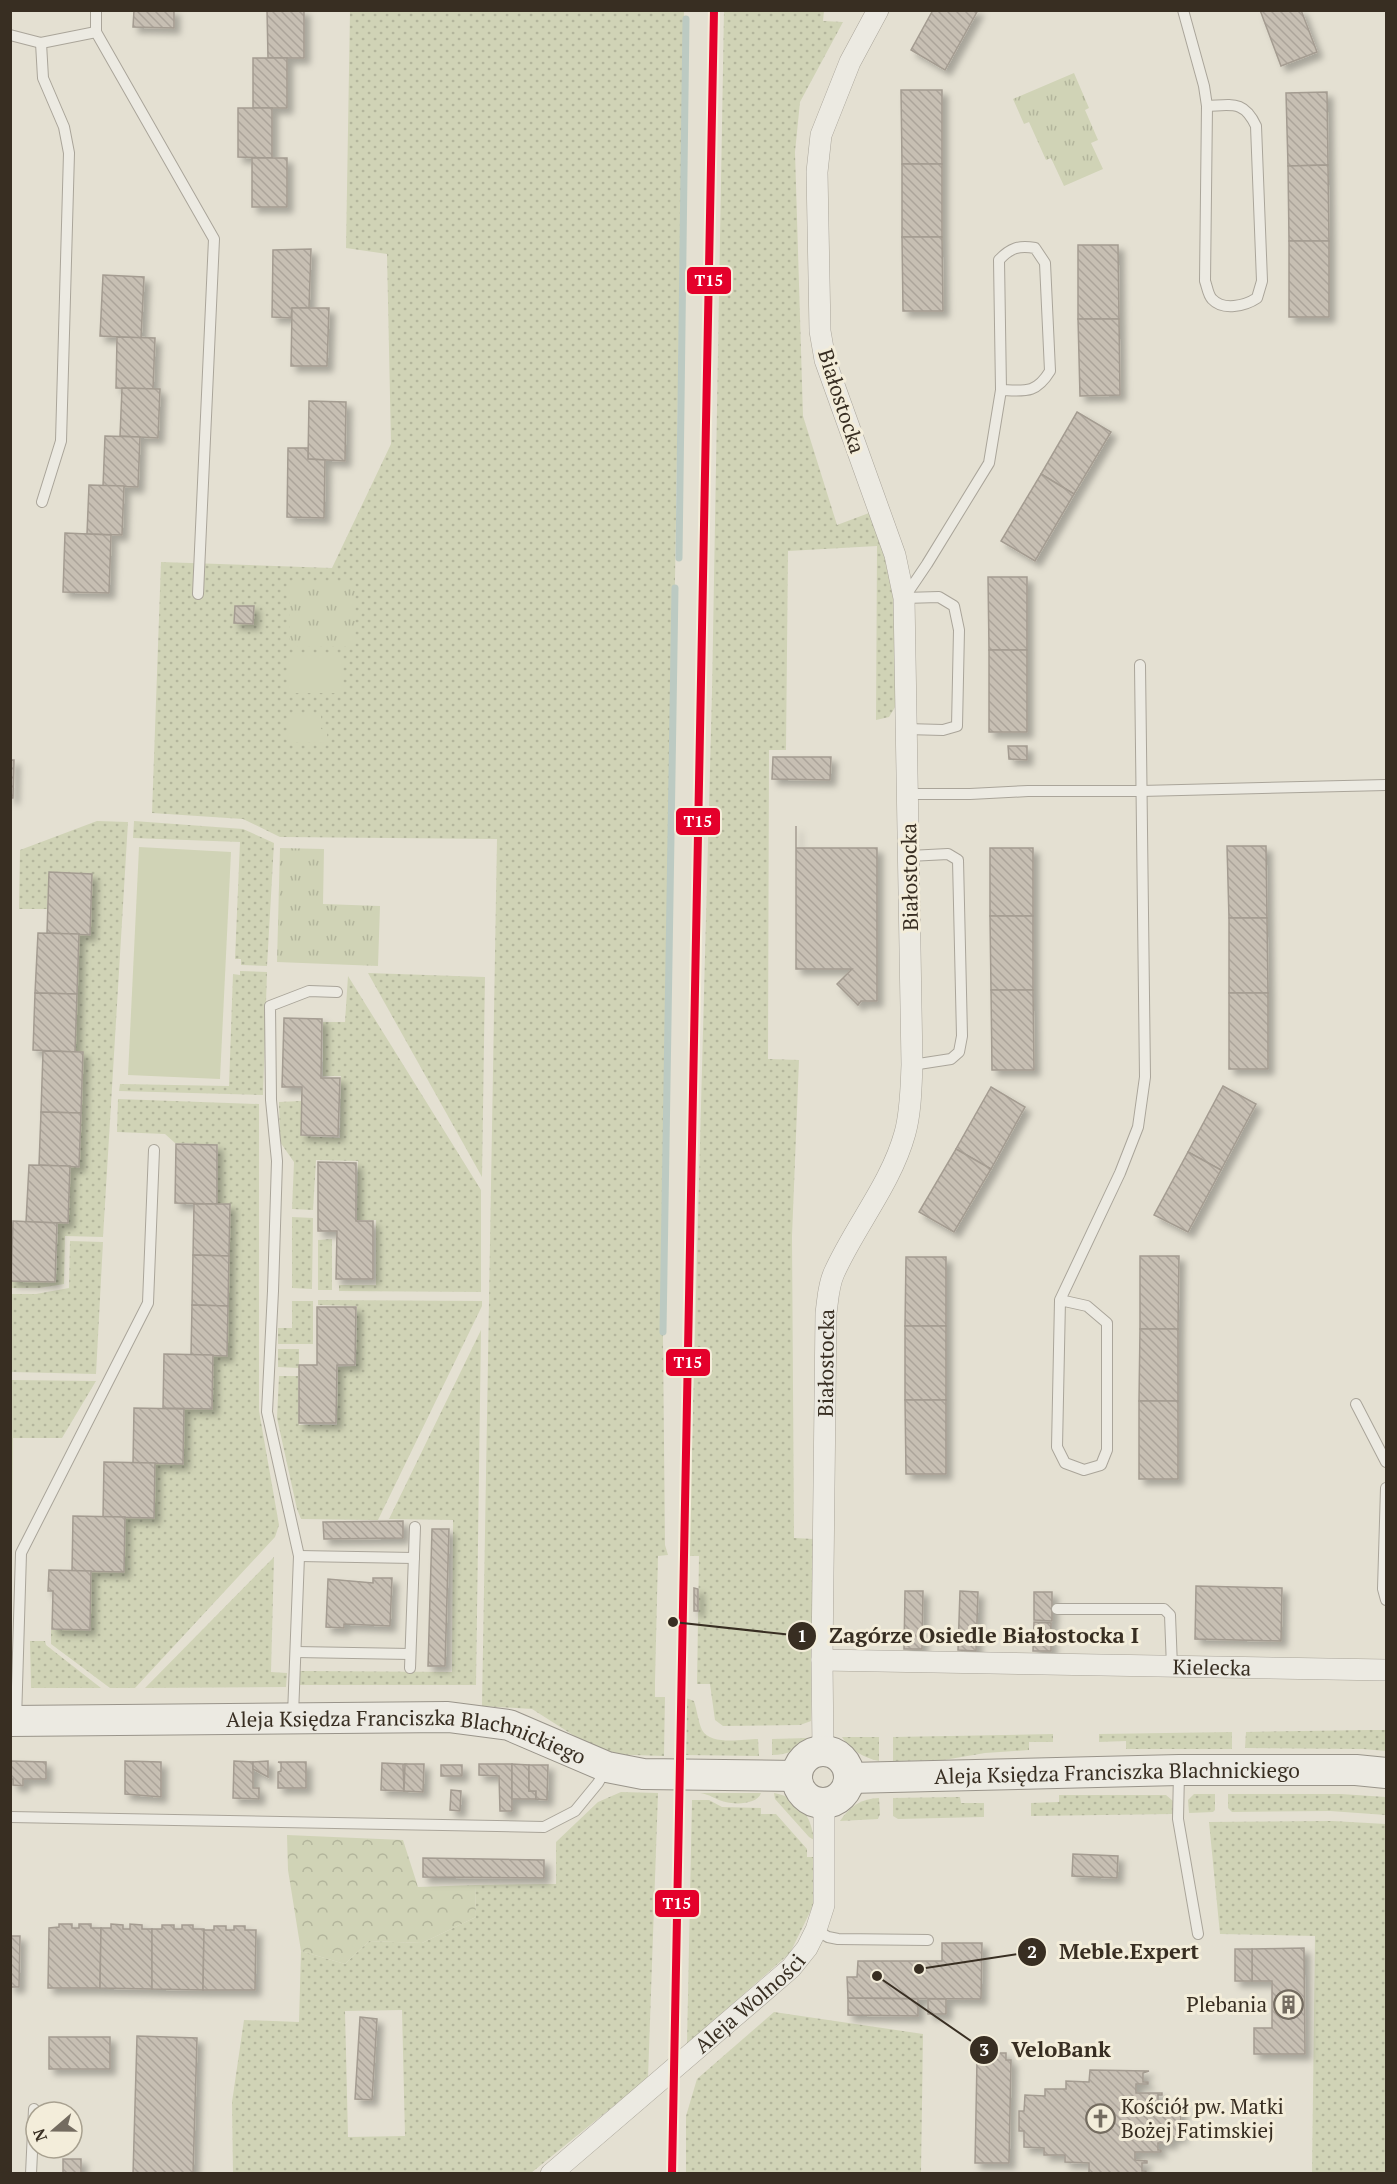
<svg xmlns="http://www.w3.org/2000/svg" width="1397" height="2184" viewBox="0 0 1397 2184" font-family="'PT Serif',serif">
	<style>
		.grass { fill: url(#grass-dots); fill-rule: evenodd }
		.forest { fill: url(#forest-crowns) }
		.park { fill: url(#park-tufts) }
		.garden { fill: #d0d3b6 }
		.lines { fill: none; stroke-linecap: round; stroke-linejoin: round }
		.stream { stroke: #bccac2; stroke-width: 7 }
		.building { fill: url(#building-back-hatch); stroke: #a49c91; stroke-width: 1.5; filter: url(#shadow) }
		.lane-casing { stroke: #aaa59a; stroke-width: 12 }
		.street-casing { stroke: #aaa59a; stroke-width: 22 }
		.secondary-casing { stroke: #99948a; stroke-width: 32 }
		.lane { stroke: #eceae2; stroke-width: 10 }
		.street { stroke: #eceae2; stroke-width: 21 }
		.secondary { stroke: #eceae2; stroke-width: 30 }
		.tram-1-casing { stroke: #f3edda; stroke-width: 12 }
		.tram-1 { stroke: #e4002b; stroke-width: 8 }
		.labels { text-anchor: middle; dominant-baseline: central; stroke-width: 6; stroke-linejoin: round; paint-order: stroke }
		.street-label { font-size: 21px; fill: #382e22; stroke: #f3edda }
		.poi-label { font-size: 21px; fill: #382e22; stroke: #f3edda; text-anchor: end }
		.leader { fill: none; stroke: #382e22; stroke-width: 2 }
		.callout-dot { fill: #382e22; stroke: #f3edda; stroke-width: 2 }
		.mark-label { font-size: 18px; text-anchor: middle; font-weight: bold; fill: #fff }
		.callout-label { font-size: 22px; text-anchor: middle; font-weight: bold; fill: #382e22; stroke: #f3edda; stroke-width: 6; stroke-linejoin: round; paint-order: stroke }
		.line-badge { stroke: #f3edda; stroke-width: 2 }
		.badge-label { font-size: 16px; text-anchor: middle; font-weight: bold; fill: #fff }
	</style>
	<defs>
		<pattern id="grass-dots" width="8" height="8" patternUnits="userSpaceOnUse" patternTransform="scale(1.5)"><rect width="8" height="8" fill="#d0d3b6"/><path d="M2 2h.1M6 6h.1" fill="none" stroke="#b3b59c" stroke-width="1.8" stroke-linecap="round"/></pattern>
		<pattern id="forest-crowns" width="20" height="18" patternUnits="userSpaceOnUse" patternTransform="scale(1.5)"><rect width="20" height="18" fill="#d0d3b6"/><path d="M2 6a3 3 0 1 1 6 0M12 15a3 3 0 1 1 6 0" fill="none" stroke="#b3b59c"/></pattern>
		<pattern id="park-tufts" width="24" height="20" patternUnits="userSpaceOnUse" patternTransform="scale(1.5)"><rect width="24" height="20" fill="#d0d3b6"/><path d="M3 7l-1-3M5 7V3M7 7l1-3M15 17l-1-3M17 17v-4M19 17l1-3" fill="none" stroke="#b3b59c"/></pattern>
		<pattern id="building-back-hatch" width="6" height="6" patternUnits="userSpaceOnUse" patternTransform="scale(1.5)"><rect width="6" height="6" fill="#c7bfb3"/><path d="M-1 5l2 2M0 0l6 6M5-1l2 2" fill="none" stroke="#aca49a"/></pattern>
		<filter id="shadow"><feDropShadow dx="5.5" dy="5.5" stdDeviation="3" flood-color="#0004"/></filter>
	</defs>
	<rect width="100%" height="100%" fill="#e4e0d2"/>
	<g class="grass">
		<path d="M350 11H684L663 1338 665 1545 668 1555 658 1556 655 1682V1697H665L664 1756 603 1754 532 1709 482 1706 497 839 280 837 243 819 152 813 161 562 332 568 391 444 387 254 346 248Z"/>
		<path d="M724 11H824L823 21 843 22 800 102 795 152 803 416 837 525 869 513 887 554 896 592 897 704 889 717 876 720 877 546 788 551 786 750H769L768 1059 799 1060 792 1236 794 1538 814 1539 811 1721 800 1725 723 1726 715 1720 710 1684H697L699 1556H689L712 693Z"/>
		<path d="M97 821 128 822 103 1237 65 1236 64 1284 39 1288H11V1249H12V1281L56 1282 58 1223H68L70 1167H79L83 1052H75L79 935 90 934 92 874 49 872 47 909H19L20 850Z"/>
		<path d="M134 821 243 829 274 843 267 966 241 965V959H235L240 842 133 838Z"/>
		<path d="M240 971 267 972 263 1095 119 1091 120 1084 229 1086 233 974 240 975Z"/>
		<path d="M368 973 485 977 482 1177Z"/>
		<path d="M348 976 481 1190V1292L339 1291V1285H376V1220H357L358 1161 316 1160 313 1210 292 1209 294 1162 280 1142 279 1102 301 1101V1136L340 1138 341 1076H323V1022H345Z"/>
		<path d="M118 1099 259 1104V1411L279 1525 275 1537 135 1688H110L51 1644V1630H90L91 1571 125 1517 155 1463 183 1464 184 1409H212L213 1355H227L230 1205 217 1204 218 1145 175 1143 165 1134 117 1132Z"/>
		<path d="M292 1217 313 1218 312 1289 292 1288Z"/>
		<path d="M332 1239V1290H318V1240Z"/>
		<path d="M70 1241 103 1242 96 1374 11 1372V1294H36L69 1288Z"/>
		<path d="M318 1300 482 1301V1306L378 1520 301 1519 297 1509 277 1418 279 1376H298L299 1425H337L338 1367 356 1366 357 1306 318 1305Z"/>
		<path d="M292 1301H313V1344H278V1328H292Z"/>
		<path d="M481 1330 476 1685H300V1671L452 1672 453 1520 389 1519Z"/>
		<path d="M278 1349H299V1368L278 1367Z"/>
		<path d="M11 1380 96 1381 62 1438H13L12 1537H10Z"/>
		<path d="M274 1557 271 1672 287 1673 286 1687 145 1688Z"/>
		<path d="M30 1641H45L46 1645 101 1688H31Z"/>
		<path d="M686 1698 694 1701C697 1710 698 1721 702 1730 711 1746 743 1739 758 1739L759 1756 685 1755Z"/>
		<path d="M1368 1730H1386V1751L1363 1749 1245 1748 1246 1732Z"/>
		<path d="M1232 1732V1749H1126V1741L1099 1742V1734Z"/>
		<path d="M1053 1734V1742H1029V1750L985 1753 944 1760 893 1761V1737Z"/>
		<path d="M842 1737H879V1761C864 1758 850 1750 842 1737Z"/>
		<path d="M808 1738C798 1750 788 1755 772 1755V1739Z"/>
		<path d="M621 1792 658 1793 648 2078 531 2173 233 2174 232 2102 244 2020 299 2022 301 1951 345 1964 369 1941 422 1943 476 1917 475 1885 556 1884V1842L598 1802ZM402 2010 405 2136 348 2137 345 2011Z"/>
		<path d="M700 1793H761C757 1805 733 1805 722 1801 713 1798 711 1795 700 1793Z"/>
		<path d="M774 1793C799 1797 811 1816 814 1840L809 1837 775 1799Z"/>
		<path d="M1194 1794H1215V1810L1213 1812 1189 1813 1188 1800Z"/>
		<path d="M1228 1794H1341L1386 1797V1815L1330 1811 1232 1812 1228 1808Z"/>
		<path d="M1059 1795H1166L1173 1801V1814L1031 1816V1803L1059 1802Z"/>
		<path d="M960 1797 961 1803H984V1817L898 1819 893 1816V1798Z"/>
		<path d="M879 1798 880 1814 878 1819 840 1821C849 1807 862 1798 879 1798Z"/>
		<path d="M692 1800H709L722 1807 761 1808V1814H776L807 1849V1857H814L813 1906 790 1953 687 2044Z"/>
		<path d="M1332 1821 1386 1824V2173H1312L1315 1936 1220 1934 1209 1822Z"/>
		<path d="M774 2012 923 2034 921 2173H686V2116L697 2079Z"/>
	</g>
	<path class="forest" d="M287 1835 403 1840 418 1887 475 1885 476 1917 422 1943 369 1941 345 1964 301 1951 288 1870Z"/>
	<g class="park">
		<path d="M1074 73 1089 108 1085 110 1098 140 1091 143 1103 169 1064 186 1051 158 1046 160 1029 122 1024 124 1013 99Z"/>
		<path d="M355 581V646L290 647 289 583Z"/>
		<path d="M280 848 324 849 323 904 380 906 378 966 277 962Z"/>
	</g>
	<g class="garden">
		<rect x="289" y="653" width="52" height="40"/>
		<path d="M288 713 321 714V729L327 730V743L287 742Z"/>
		<path d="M139 847 231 852 220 1079 128 1075Z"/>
	</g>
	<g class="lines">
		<g class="stream">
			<path d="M679 558 686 19"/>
			<path d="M663 1332 675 588"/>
		</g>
	</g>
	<g class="building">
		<path d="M134 10H174V28L133 27Z"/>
		<path d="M267 10H304V58H268Z"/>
		<path d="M933 10H978L945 70 911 50Z"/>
		<path d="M1260 10H1301L1317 52 1281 66Z"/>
		<rect x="253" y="58" width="34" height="50"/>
		<path d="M901 90H942V164H902Z"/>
		<path d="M1327 92 1328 165 1288 166 1286 93Z"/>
		<path d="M238 108H272V158L238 157Z"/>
		<rect x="252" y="158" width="35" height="49"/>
		<rect x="902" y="164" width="40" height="73"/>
		<path d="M1328 165 1329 241H1289L1288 166Z"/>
		<path d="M902 237H942L943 311H903Z"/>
		<rect x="1289" y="241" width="40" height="76"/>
		<path d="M1078 245H1118L1119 319H1078Z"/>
		<path d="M311 249 309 308H292L291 318 272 317 273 250Z"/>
		<path d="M103 275 144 277 141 338 100 336Z"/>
		<path d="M292 308H329L327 366H291Z"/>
		<path d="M1078 319H1119L1120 395 1080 396Z"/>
		<path d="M117 337 155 338 153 389 116 388Z"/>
		<path d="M122 388 160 389 158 438 120 436Z"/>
		<path d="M309 401 346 402 345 461 308 459Z"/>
		<path d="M1077 412 1111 432 1074 494 1041 474Z"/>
		<path d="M105 436 140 437 138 487 103 486Z"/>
		<path d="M288 448H308V459L325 460 324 518 287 517Z"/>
		<path d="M1041 474 1074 494 1035 561 1001 541Z"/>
		<path d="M89 485 124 486 122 535 87 534Z"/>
		<path d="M65 533 111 535 109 593 63 592Z"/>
		<path d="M988 577H1027V650H989Z"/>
		<path d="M235 606H254L253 624 234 623Z"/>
		<rect x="989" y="650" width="38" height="82"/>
		<path d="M1008 746H1027V760L1009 759Z"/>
		<path d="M773 757H831L830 780 772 779Z"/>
		<path d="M10 760H14L13 798H10Z"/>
		<path d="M796 826V848H877V1001H861L858 1005 837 984 852 969H796Z"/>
		<path d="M1227 846H1266L1267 918H1229Z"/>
		<rect x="990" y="848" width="43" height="68"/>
		<path d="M49 872 92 874 90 935 47 933Z"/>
		<path d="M990 916H1033V990H991Z"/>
		<path d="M1229 918H1267L1268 993H1229Z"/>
		<path d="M38 933 79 934 77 994 35 993Z"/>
		<path d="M991 990H1033L1034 1070H992Z"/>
		<path d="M35 993 77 994 75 1052 33 1050Z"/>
		<rect x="1229" y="993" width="39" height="76"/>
		<path d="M284 1018 322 1019 321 1078H340L338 1136 301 1135 302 1087H282Z"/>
		<path d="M43 1051 83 1052 81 1113 41 1112Z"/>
		<path d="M1223 1086 1256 1104 1221 1170 1188 1152Z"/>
		<path d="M991 1087 1025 1107 991 1169 956 1149Z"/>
		<path d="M41 1112 81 1113 79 1167 39 1165Z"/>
		<path d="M176 1144 217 1145V1204L175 1203Z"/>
		<path d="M956 1149 991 1169 954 1232 919 1212Z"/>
		<path d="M1188 1152 1221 1170 1188 1232 1154 1215Z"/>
		<path d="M318 1162 356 1163V1221H373V1279H336L337 1231H318Z"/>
		<path d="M29 1165 70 1166 68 1223 26 1222Z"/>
		<path d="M194 1204H230L229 1256 193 1255Z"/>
		<path d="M13 1221 57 1223 55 1282 11 1281Z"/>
		<path d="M193 1255 229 1256 228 1306 192 1305Z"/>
		<path d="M1140 1256H1179L1178 1329H1140Z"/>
		<path d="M906 1257H946V1326H905Z"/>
		<path d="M192 1305 228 1306 227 1356 191 1355Z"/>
		<path d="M317 1307H356L355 1365H337L336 1423H299V1365H317Z"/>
		<rect x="905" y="1326" width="41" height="74"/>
		<path d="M1140 1329H1178V1401H1139Z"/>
		<path d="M164 1354 213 1355 212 1409 163 1408Z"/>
		<path d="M905 1400H946V1474H906Z"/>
		<rect x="1139" y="1401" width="39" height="78"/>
		<path d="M134 1408 184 1409 183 1464 133 1463Z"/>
		<path d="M104 1462 155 1463 154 1518 103 1517Z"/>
		<path d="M73 1516 125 1517 124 1572 72 1571Z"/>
		<path d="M403 1521V1538L324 1539 323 1522Z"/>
		<path d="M432 1529H449L445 1666H428Z"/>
		<path d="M49 1570 91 1571 90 1630 52 1629 53 1591H48Z"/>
		<path d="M373 1578H392L390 1626 344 1624V1628L326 1627 328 1579 373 1583Z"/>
		<path d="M1196 1586 1282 1588 1281 1641 1195 1639Z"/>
		<path d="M694 1588 698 1589V1611H694Z"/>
		<path d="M905 1591H923L922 1649H904Z"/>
		<path d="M960 1591 978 1592 976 1651 958 1650Z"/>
		<path d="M1034 1592H1052V1621L1034 1620Z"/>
		<path d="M1034 1622 1051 1623V1651H1033Z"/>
		<path d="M10 1761 46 1762V1779H23V1786L13 1785V1779H10Z"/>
		<path d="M125 1761 161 1762V1797L125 1794Z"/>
		<path d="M234 1761 253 1762V1788H259V1799L233 1798Z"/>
		<path d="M268 1761V1777L253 1769V1762Z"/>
		<path d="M278 1762H306V1788H278V1772L281 1771V1763Z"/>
		<path d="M382 1763 405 1764 403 1765 404 1791 381 1790Z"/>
		<path d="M405 1764H424L423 1792 404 1791Z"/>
		<path d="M479 1764H512V1811H500L499 1776 479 1775Z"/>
		<path d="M512 1764 529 1765V1791H536V1799H512Z"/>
		<rect x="441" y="1765" width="21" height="11"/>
		<path d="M529 1765H548L547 1800 536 1799V1791H529Z"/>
		<path d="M451 1790 461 1791 460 1811 450 1810Z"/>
		<path d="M1073 1854 1118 1856 1117 1878 1072 1876Z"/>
		<path d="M423 1858 544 1860V1878L423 1877Z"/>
		<path d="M59 1924H72V1928H79V1924H91V1928H101L100 1988H48L49 1928 59 1927Z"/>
		<path d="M111 1924 123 1925V1929H130V1924L142 1925V1929H152V1989L100 1988 101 1928H111Z"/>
		<path d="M162 1925H174V1929H182V1925H193V1929H204L203 1990 152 1989V1929H162Z"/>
		<path d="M214 1926H226V1930H234V1926H245V1930H256L255 1990H203L204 1930H214Z"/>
		<path d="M10 1936H20L19 1987H10Z"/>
		<path d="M942 1943H982L981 1999 848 1998 847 1977H857L858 1961H942Z"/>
		<path d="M1304 1948 1305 2054H1254V2028H1272V1981H1252V1949Z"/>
		<rect x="1235" y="1949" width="17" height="32"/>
		<path d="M848 1998 918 1999V2016L848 2015Z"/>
		<rect x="928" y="1999" width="18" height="15"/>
		<path d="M360 2017 377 2019 372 2100 355 2099Z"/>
		<path d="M137 2036 197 2038 193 2174H133Z"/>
		<rect x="49" y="2037" width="61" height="32"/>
		<path d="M982 2053H1006V2060H1011L1009 2163H975L977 2060H982Z"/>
		<path d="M1090 2070 1149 2071 1143 2073V2082H1148V2084H1136V2093H1162V2095H1158V2102L1173 2103 1172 2109 1183 2110V2112H1181L1180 2135H1183V2137H1171L1172 2143H1158V2150H1161V2152H1135V2160L1147 2161V2163H1142V2171H1146V2173L1089 2174V2163L1065 2162V2155H1044V2148L1024 2147V2131H1019V2111H1024L1025 2095 1045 2096V2089H1066V2081L1089 2082Z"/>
		<rect x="63" y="2159" width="18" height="15"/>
	</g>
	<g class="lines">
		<defs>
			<g id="lane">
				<path d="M96 10V32L214 239 198 594"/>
				<path d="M1183 10 1204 86 1207 106 1205 281C1207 286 1208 295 1212 299 1223 311 1245 306 1257 298L1262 281 1256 126C1244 100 1232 105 1207 106"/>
				<path d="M10 35 41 43 96 32"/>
				<path d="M41 43 43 78 64 127 69 153 61 441 42 502"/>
				<path d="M904 598 927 564 989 463 1001 390 999 260C1010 248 1019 245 1035 248L1045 263 1050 371C1036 394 1025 391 1001 390"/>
				<path d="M904 598 939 597 954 606 959 630 957 726 943 730 906 729"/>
				<path d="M908 794H970L1028 791H1141L1386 785"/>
				<path d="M909 856 948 854 958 860 962 1036 959 1052 951 1059 912 1065"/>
				<path d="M1060 1300 1087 1306 1107 1323V1450L1101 1465 1084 1470 1065 1463 1057 1447 1060 1300 1120 1173 1138 1127 1145 1077 1140 665"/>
				<path d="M1356 1404 1386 1462"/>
				<path d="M1386 1488 1383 1589 1386 1600"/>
				<path d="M299 1556 414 1558"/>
				<path d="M1057 1609H1164L1170 1615 1172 1667"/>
				<path d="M296 1652 410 1654"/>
				<path d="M410 1668 415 1527"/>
				<path d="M293 1715 299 1556 267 1412 273 1291 277 1161 271 1100 270 1006 309 991 337 992"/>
				<path d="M16 1720 21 1553 148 1303 154 1150"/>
				<path d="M1179 1773 1178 1819 1198 1934"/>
				<path d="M10 1817 544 1827 575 1811 598 1783 607 1767"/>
				<path d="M816 1930 828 1937 838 1939 928 1940"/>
				<path d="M31 2174 34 2109"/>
			</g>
			<g id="street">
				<path id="s1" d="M822 1660 1386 1670"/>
				<path id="s2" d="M823 1751 822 1660 826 1313C828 1300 828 1286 834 1273 855 1226 891 1184 905 1133 911 1111 911 1087 912 1065L904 598 895 555 825 360 820 331 817 172 821 135 850 62 878 10"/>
				<path id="s3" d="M551 2174 791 1968 807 1948 816 1930 824 1905V1803"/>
			</g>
			<g id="secondary">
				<path id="s4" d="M10 1721 448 1717 509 1725 607 1767 643 1774 797 1776"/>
				<circle cx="823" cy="1777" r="26"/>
				<path id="s5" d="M849 1778 1179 1770H1356L1386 1773"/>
			</g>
		</defs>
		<use href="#lane" class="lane-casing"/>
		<use href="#street" class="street-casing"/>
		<use href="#secondary" class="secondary-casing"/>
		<use href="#lane" class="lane"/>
		<use href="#street" class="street"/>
		<use href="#secondary" class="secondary"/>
		<defs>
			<path id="tram-1" d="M672 2174 714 10"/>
		</defs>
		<use href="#tram-1" class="tram-1-casing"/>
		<use href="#tram-1" class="tram-1"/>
	</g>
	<defs>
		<symbol id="building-ring" viewBox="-11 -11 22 22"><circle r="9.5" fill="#f3edda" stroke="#746c60" stroke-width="1.5"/><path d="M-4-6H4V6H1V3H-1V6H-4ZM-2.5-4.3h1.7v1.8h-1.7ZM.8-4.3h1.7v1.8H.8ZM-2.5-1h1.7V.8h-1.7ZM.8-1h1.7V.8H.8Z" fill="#746c60"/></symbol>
		<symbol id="church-ring" viewBox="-11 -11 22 22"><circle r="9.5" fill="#f3edda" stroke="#746c60" stroke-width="1.5"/><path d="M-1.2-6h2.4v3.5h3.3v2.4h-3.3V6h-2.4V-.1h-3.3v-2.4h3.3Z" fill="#746c60"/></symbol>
	</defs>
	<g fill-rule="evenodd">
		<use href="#building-ring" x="1272" y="1988" width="33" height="33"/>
		<use href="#church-ring" x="1084" y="2102" width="33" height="33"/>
	</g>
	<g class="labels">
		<g class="street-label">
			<text transform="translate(842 401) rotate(72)">Białostocka</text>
			<text transform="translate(909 877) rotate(-91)">Białostocka</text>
			<text stroke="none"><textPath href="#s2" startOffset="388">Białostocka</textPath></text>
			<text stroke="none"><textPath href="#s1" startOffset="390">Kielecka</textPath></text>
			<text stroke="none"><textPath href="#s4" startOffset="399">Aleja Księdza Franciszka Blachnickiego</textPath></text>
			<text stroke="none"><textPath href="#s5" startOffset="268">Aleja Księdza Franciszka Blachnickiego</textPath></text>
			<text stroke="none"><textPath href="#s3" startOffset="262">Aleja Wolności</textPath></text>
		</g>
		<g class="poi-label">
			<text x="1267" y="2004">Plebania</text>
			<text x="1121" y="2106" text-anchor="start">Kościół pw. Matki<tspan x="1121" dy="24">Bożej Fatimskiej</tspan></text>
		</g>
	</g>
	<path class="leader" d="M673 1622L802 1636M919 1969L1032 1952M877 1976L984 2050"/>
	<g class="callout-dot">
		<circle cx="673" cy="1622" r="6"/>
		<circle cx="919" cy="1969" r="6"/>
		<circle cx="877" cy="1976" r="6"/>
		<circle cx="802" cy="1636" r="15"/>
		<circle cx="1032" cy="1952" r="15"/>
		<circle cx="984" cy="2050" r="15"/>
	</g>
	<g class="mark-label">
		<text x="802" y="1642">1</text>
		<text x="1032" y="1958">2</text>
		<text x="984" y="2056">3</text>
	</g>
	<g class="callout-label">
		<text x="984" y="1643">Zagórze Osiedle Białostocka I</text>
		<text x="1129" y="1959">Meble.Expert</text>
		<text x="1061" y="2057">VeloBank</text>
	</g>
	<g class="line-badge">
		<rect x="686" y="266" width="46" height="29" rx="6" fill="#e4002b"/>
		<rect x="675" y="807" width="46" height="29" rx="6" fill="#e4002b"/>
		<rect x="665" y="1348" width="46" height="29" rx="6" fill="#e4002b"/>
		<rect x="654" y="1889" width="46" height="29" rx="6" fill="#e4002b"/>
	</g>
	<g class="badge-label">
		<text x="709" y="286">T15</text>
		<text x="698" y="827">T15</text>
		<text x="688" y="1368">T15</text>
		<text x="677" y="1909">T15</text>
	</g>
	<rect width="1397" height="2184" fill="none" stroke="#382e22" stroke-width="24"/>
	<g transform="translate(54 2130) rotate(250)"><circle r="28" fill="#f3edda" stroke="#a8a190" stroke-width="1.5"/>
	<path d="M0-4.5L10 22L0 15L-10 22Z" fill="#746c60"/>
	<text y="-9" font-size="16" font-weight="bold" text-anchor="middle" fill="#382e22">N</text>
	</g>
</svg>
